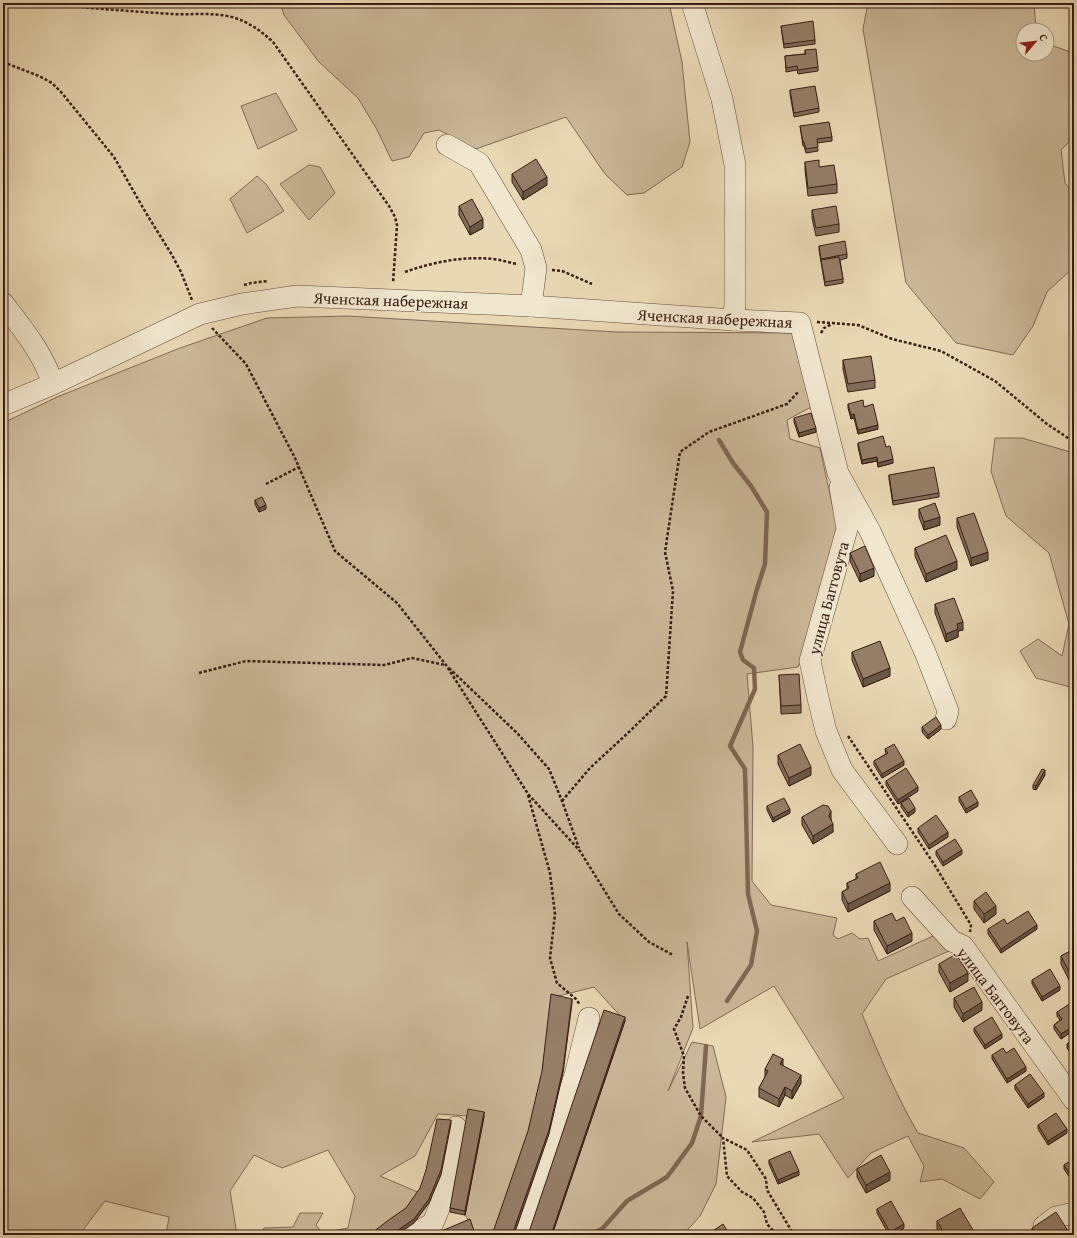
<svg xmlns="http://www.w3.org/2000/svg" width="1077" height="1238" viewBox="0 0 1077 1238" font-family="'Gentium Book Plus',serif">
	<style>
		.green { fill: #cbb899; stroke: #826a56 }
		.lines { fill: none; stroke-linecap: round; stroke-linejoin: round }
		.stream { stroke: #7f6753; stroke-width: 4.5 }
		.minor-casing { stroke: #654c3b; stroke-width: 22 }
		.path { stroke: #391d13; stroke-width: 2.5; stroke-dasharray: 3 2; stroke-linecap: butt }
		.minor { stroke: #f1e6ce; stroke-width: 21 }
		.wall { fill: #806c59; stroke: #391d13 }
		.shaded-wall { fill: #685848; stroke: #391d13 }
		.building { fill: #957e67; stroke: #391d13 }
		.labels { text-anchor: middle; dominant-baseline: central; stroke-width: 3; stroke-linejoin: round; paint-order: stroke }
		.street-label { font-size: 16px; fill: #391d13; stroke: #f1e6ce }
	</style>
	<rect width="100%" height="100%" fill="#e9d8b4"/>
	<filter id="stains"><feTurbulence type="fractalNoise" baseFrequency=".005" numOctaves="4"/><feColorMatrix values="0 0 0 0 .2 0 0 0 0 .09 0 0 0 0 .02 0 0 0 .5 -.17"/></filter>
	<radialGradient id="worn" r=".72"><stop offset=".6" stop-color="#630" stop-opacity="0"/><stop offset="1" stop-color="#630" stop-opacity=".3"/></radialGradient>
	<g class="green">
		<path d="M280 3H669L682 62 690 142 682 167 644 193 627 195 605 174 566 117 476 149 439 130 424 133 409 157 392 161 376 128 358 98 319 62 284 15Z"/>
		<path d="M868 3H1034L1036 30H1023V54H1047V44L1074 53V137L1061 150 1065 183 1074 195V267L1047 292 1033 326 1013 355 956 343 906 283 863 29Z"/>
		<path d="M276 93 297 130 258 149 241 106Z"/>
		<path d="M309 165 320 167 335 193 309 220 280 184Z"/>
		<path d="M257 176 266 184 284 211 247 233 230 199Z"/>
		<path d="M347 316 617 332 796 333 813 406 787 420 790 439 820 448 837 527 815 617 798 667 747 674 753 747 752 881 771 905 837 918 833 935 838 939 852 933 860 939 868 938 878 961 933 936 946 944 949 951 886 979 862 1014C879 1055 896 1095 918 1133L964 1148 994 1182 980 1199 942 1179 920 1182 924 1166 908 1136 871 1153 848 1178 819 1134 752 1142 844 1098 774 986 700 1029 687 942 693 1028 668 1091 692 1042 713 1046 726 1097 716 1184 700 1216 683 1235H552L625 1021 594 987 551 998 542 1075 528 1135 494 1235H474L470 1223 465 1215 484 1117 438 1114 415 1156 380 1176 420 1193 406 1212 374 1235H259L264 1228 293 1227 300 1213H323L316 1225 322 1233 348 1228 355 1196 328 1150 282 1168 254 1155 230 1191 237 1235H166L169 1217 105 1201 79 1235H3V423L57 397 180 348 267 318Z"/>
		<path d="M995 438H1022L1074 453V688L1036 678 1020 651 1038 639 1062 656 1069 624 1049 553 1006 516 991 471Z"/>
	</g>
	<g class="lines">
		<g class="stream">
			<path d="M719 440 733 463 751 486 767 512 765 564 757 589 740 652 743 660 754 668 755 689 730 746 745 769 748 894 757 931 751 965 727 1001"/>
			<path d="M588 1235 602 1229 627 1201 667 1177 692 1143 701 1116 706 1046"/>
		</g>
		<defs>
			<g id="minor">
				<path d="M692 3 722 99 735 165V303L734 320"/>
				<path d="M447 145 479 163 531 250 536 268 531 306"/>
				<path d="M3 303C22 328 43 353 53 384"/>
				<path d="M3 405 53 384 200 314 242 304 297 296 531 306 734 320 800 323 838 473 870 531 925 652 948 711 946 719"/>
				<path d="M840 487 847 529 810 661 818 698 826 731 842 770 897 844"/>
				<path d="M912 897 952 941 963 946 1074 1100"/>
				<path d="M1044 1226 1056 1217 1074 1213"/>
				<path d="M413 1235 433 1223 442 1201 456 1127"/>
				<path d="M521 1235 575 1075 589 1018"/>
			</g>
		</defs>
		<use href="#minor" class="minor-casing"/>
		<g class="path">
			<path d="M41 3C85 8 128 11 172 14 192 15 212 12 232 17 249 22 261 31 273 42L389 206 395 217 397 225 393 283"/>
			<path d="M3 62 39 76 52 83 61 92 114 157 146 213 172 255 181 272 192 300"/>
			<path d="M552 270 562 271 592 284"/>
			<path d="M405 272C433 262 463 256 493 259 502 260 510 263 518 264"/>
			<path d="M244 285 251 283 268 281"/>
			<path d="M817 322 858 325 892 339 941 351 995 381 1047 424 1074 442"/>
			<path d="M212 328 246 364 295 458 335 551 397 603 446 665 528 794 580 851 619 914 649 942 673 955"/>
			<path d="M821 333 824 328 832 324"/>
			<path d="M266 484 299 467"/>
			<path d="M449 668 517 733 549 769 562 801 579 848"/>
			<path d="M199 673 246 661 384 665 412 658 445 665"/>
			<path d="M848 736 934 864 971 925 970 932"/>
			<path d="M528 795 550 873 555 914 550 958 557 983 576 999 580 1005"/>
			<path d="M562 801 590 768 630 731 666 696 673 591 665 552 680 452 709 432 787 404 799 391"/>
			<path d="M688 996 681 1017 674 1029 684 1056 683 1073 685 1088 701 1116 723 1138"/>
			<path d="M792 1235 774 1232 767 1224 764 1212 753 1198 742 1192 727 1176 723 1138 747 1150 766 1179 767 1190 794 1235"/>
		</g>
		<use href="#minor" class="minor"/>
	</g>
	<g class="wall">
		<path d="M781 26 815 40V44L784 48Z"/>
		<path d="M805 50 818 67V71L798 74 797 70 786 72 785 56 805 54Z"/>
		<path d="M790 90 819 108V112L794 117 790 94Z"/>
		<path d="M800 126 832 137V141L817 143 818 151 806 153 804 146H803Z"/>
		<path d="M805 162 819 167 837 184V193L808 196 805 170Z"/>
		<path d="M512 174 547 185 523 200 512 182Z"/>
		<path d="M459 206 483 228 470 235 459 215Z"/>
		<path d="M812 210 839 224V232L816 236 812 218Z"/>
		<path d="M819 246 847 254V258L840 260 843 279V283L825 286 819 250Z"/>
		<path d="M843 360 875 380V388L848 392 843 369Z"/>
		<path d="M848 404 878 429 858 434 854 418 851 419 848 408Z"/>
		<path d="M794 418 816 432 799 437 794 422Z"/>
		<path d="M858 443 886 447 893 463 878 467 877 461 862 464 858 447Z"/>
		<path d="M889 475 939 493V497L893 505 889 479Z"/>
		<path d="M255 500 266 509 259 512 255 504Z"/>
		<path d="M919 509 940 525 924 530 919 517Z"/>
		<path d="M957 518 988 560 971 566 957 527Z"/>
		<path d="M915 548 957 569 926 582 915 556Z"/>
		<path d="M850 553 874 576 860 582 850 561Z"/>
		<path d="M935 604 963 630 958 631V637L946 642 935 613Z"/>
		<path d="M852 652 890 676 863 687 852 660Z"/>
		<path d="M779 675 801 705V713L781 714Z"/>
		<path d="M922 727 941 729 928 739 922 732Z"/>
		<path d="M885 749 904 765 882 778 874 765V761L886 754Z"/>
		<path d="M778 755 811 775 789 786 778 764Z"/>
		<path d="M1045 775 1036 790 1033 789V785Z"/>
		<path d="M886 781 918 791 898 804 886 785Z"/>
		<path d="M959 797 978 806 966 813 959 801Z"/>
		<path d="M901 803 915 812 908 817 901 807Z"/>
		<path d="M767 806 790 813 773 822 767 810Z"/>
		<path d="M802 817 831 819 833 832 813 844 802 825Z"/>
		<path d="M918 828 948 837 929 849 918 832Z"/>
		<path d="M936 851 962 854 943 866 936 855Z"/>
		<path d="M856 874 890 891 848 912 842 900V892L847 889V883L856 879Z"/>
		<path d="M974 901 996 914 984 923 974 909Z"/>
		<path d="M874 921H896L912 941 887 954 874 930Z"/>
		<path d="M988 929H1037L1001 953 988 934Z"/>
		<path d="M1074 949 1072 986 1061 964V956Z"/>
		<path d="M939 964 968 981 950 992 939 972Z"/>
		<path d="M1032 980 1060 990 1042 1001 1032 984Z"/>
		<path d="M954 998 982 1010 963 1022 954 1007Z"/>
		<path d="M1074 1007V1030L1061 1039 1054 1029V1025L1060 1020 1057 1016V1012Z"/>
		<path d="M974 1028 1002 1038 985 1049 974 1032Z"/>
		<path d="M1074 1039V1058L1067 1048V1044Z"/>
		<path d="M992 1055 1026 1071 1007 1083 992 1059Z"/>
		<path d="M783 1066 801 1083 792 1099 785 1095 779 1107 759 1097V1088L765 1077V1069Z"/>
		<path d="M1015 1085 1044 1097 1028 1108 1015 1089Z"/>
		<path d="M484 1116 465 1215 450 1212V1208Z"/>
		<path d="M1038 1125 1067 1133 1048 1145 1038 1129Z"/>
		<path d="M1074 1159V1184L1064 1169V1165Z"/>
		<path d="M769 1160 799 1175 778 1184 769 1164Z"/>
		<path d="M857 1169 890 1180 866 1193 857 1177Z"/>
		<path d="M877 1209 904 1228 891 1235H889L877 1213Z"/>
		<path d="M937 1221 976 1235H941L937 1229Z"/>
		<path d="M1032 1228 1070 1235H1032Z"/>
	</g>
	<g class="shaded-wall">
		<path d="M547 177V185L523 200V192Z"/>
		<path d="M483 219V228L470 235V227Z"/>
		<path d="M854 414V418L851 419V415Z"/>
		<path d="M878 425V429L858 434V430Z"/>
		<path d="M816 428V432L799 437V433Z"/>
		<path d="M877 457V461L862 464V460Z"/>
		<path d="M893 459V463L878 467V463Z"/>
		<path d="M266 505V509L259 512V508Z"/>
		<path d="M940 517V525L924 530V522Z"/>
		<path d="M988 552V560L971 566V558Z"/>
		<path d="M957 561V569L926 582V574Z"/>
		<path d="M874 568V576L860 582V574Z"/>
		<path d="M963 622V630L958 631V637L946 642V634L957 624Z"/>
		<path d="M890 668V676L863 687V679Z"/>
		<path d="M941 725V729L928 739V735Z"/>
		<path d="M904 761V765L882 778V774Z"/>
		<path d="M811 767V775L789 786V778Z"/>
		<path d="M1045 770V775L1036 790V786Z"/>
		<path d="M918 787V791L898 804V800Z"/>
		<path d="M978 802V806L966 813V809Z"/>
		<path d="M915 808V812L908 817V813Z"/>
		<path d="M790 809V813L773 822V818Z"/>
		<path d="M831 811V819L829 825V816Z"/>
		<path d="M833 824V832L813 844V836Z"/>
		<path d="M948 832V837L929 849V845Z"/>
		<path d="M962 850V854L943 866V862Z"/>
		<path d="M890 883V891L848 912V904Z"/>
		<path d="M996 906V914L984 923V914Z"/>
		<path d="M1037 925V929L1001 953V949Z"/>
		<path d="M912 933V941L887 954V946Z"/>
		<path d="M968 973V981L950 992V983Z"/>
		<path d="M1074 977V985L1072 986V978Z"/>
		<path d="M1060 986V990L1042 1001V997Z"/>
		<path d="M572 999V1003L563 1073 549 1134 514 1235H512Z"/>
		<path d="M982 1002V1010L963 1022V1014Z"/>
		<path d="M625 1017V1021L552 1235H551Z"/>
		<path d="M1074 1026V1030L1061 1039V1034Z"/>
		<path d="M1002 1034V1038L985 1049V1045Z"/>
		<path d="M783 1059V1067L780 1064Z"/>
		<path d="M1026 1067V1071L1007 1083V1079Z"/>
		<path d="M801 1075V1083L792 1099V1091Z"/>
		<path d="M785 1087V1095L779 1107V1099Z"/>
		<path d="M1044 1093V1097L1028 1108V1104Z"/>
		<path d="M484 1112V1116L465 1215V1211Z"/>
		<path d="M451 1120V1124L441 1175 429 1203 414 1223 397 1235H391L429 1199Z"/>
		<path d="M1067 1129V1133L1048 1145V1141Z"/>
		<path d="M799 1171V1175L778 1184V1180Z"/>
		<path d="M890 1172V1180L866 1193V1185Z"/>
		<path d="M904 1224V1228L891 1235H890V1232Z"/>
	</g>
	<g class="building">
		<path d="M813 21 815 40 784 44 781 26Z"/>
		<path d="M816 49 818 67 798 70 797 66 786 68 785 56 806 54 805 50Z"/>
		<path d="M815 86 819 108 794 113 790 90Z"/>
		<path d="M829 122 832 137 817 139 818 147 806 149 804 142H803L800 126Z"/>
		<path d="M536 159 547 177 523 192 512 174Z"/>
		<path d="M819 160V167L834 165 837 184 808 188 805 162Z"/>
		<path d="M472 199 483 219 470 227 459 206Z"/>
		<path d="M836 206 839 224 816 228 812 210Z"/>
		<path d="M845 241 847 254 821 259 819 246Z"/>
		<path d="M839 257 843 279 825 282 821 260Z"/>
		<path d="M871 356 875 380 848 384 843 360Z"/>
		<path d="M863 400 864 407 873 404 878 425 858 430 854 414 851 415 848 404Z"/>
		<path d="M811 413 816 428 799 433 794 418Z"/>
		<path d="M883 436 886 447 890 446 893 459 878 463 877 457 862 460 858 443Z"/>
		<path d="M934 467 939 493 893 501 889 475Z"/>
		<path d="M262 497 266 505 259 508 255 500Z"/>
		<path d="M935 503 940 517 924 522 919 509Z"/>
		<path d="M974 513 988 552 971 558 957 518Z"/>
		<path d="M946 535 957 561 926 574 915 548Z"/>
		<path d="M865 546 874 568 860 574 850 553Z"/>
		<path d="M954 598 963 622 957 624 958 629 946 634 935 604Z"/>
		<path d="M880 641 890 668 863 679 852 652Z"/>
		<path d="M799 674 801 705 781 706 779 675Z"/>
		<path d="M936 717 941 725 928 735 922 727Z"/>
		<path d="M800 744 811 767 789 778 778 755Z"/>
		<path d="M894 744 904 761 882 774 874 761 888 753 885 749Z"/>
		<path d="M906 768 918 787 898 800 886 781Z"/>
		<path d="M1042 769 1045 770 1036 786 1033 785Z"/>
		<path d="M971 790 978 802 966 809 959 797Z"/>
		<path d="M784 798 790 809 773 818 767 806Z"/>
		<path d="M909 798 915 808 908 813 901 803Z"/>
		<path d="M823 805 828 806 831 811 829 816 833 824 813 836 802 817Z"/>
		<path d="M936 815 948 832 929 845 918 828Z"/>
		<path d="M955 839 962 850 943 862 936 851Z"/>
		<path d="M880 862 890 883 848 904 842 892 849 888 847 883 858 878 856 874Z"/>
		<path d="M986 892 996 906 984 914 974 901Z"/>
		<path d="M1028 911 1037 925 1001 949 988 929 1004 919 1007 924Z"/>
		<path d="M892 913 896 921 904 917 912 933 887 946 874 921Z"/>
		<path d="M1074 949V977L1072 978 1061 956Z"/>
		<path d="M956 954 968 973 950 983 939 964Z"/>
		<path d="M1050 969 1060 986 1042 997 1032 980Z"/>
		<path d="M974 987 982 1002 963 1014 954 998Z"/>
		<path d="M551 994 572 999 563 1069 549 1130 512 1235H492L528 1131 542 1071Z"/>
		<path d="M1071 1003 1074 1007V1026L1061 1034 1054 1025 1062 1019 1057 1012Z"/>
		<path d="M604 1010 625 1017 551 1235H528Z"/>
		<path d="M992 1017 1002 1034 985 1045 974 1028Z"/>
		<path d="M1074 1039V1054L1067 1044Z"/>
		<path d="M1003 1048 1006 1053 1014 1048 1026 1067 1007 1079 992 1055Z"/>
		<path d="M773 1054 783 1059 780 1064 801 1075 792 1091 785 1087 779 1099 759 1088 768 1071 765 1069Z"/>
		<path d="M1030 1074 1044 1093 1028 1104 1015 1085Z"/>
		<path d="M468 1109 484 1112 465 1211 450 1208Z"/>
		<path d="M1056 1113 1067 1129 1048 1141 1038 1125Z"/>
		<path d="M437 1119 451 1120 441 1170 429 1199 414 1219 391 1235H369L390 1219 406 1208 420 1188 426 1170Z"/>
		<path d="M790 1151 799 1171 778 1180 769 1160Z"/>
		<path d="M881 1155 890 1172 866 1185 857 1169Z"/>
		<path d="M1074 1159V1180L1064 1165Z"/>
		<path d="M891 1201 904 1224 890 1232 877 1209Z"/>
		<path d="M960 1208 976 1235H945L937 1221Z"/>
		<path d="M1056 1212 1070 1234 1068 1235H1037L1032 1228Z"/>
		<path d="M470 1219 475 1234 472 1235H432Z"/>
		<path d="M723 1224 730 1235H707Z"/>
		<path d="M831 1232 833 1235H826Z"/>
	</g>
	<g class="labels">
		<g class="street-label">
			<text transform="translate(391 300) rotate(2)">Яченская набережная</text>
			<text transform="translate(715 318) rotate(3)">Яченская набережная</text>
			<text transform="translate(828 598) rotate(-75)">улица Багговута</text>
			<text transform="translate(996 995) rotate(53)">улица Багговута</text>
		</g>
	</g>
	<rect width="1077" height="1238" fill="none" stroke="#e9d8b4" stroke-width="16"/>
	<rect x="4" y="4" width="1069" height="1230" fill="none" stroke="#391d13" stroke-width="2"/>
	<rect x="8" y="8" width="1061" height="1222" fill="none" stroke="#391d13"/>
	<g transform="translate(1035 42) rotate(62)"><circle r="19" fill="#f1e6ce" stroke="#a79683"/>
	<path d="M0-3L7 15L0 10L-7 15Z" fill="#8f2418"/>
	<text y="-6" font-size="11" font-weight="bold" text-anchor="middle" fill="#391d13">С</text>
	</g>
	<rect width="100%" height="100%" filter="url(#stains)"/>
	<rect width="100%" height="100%" fill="url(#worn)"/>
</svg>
